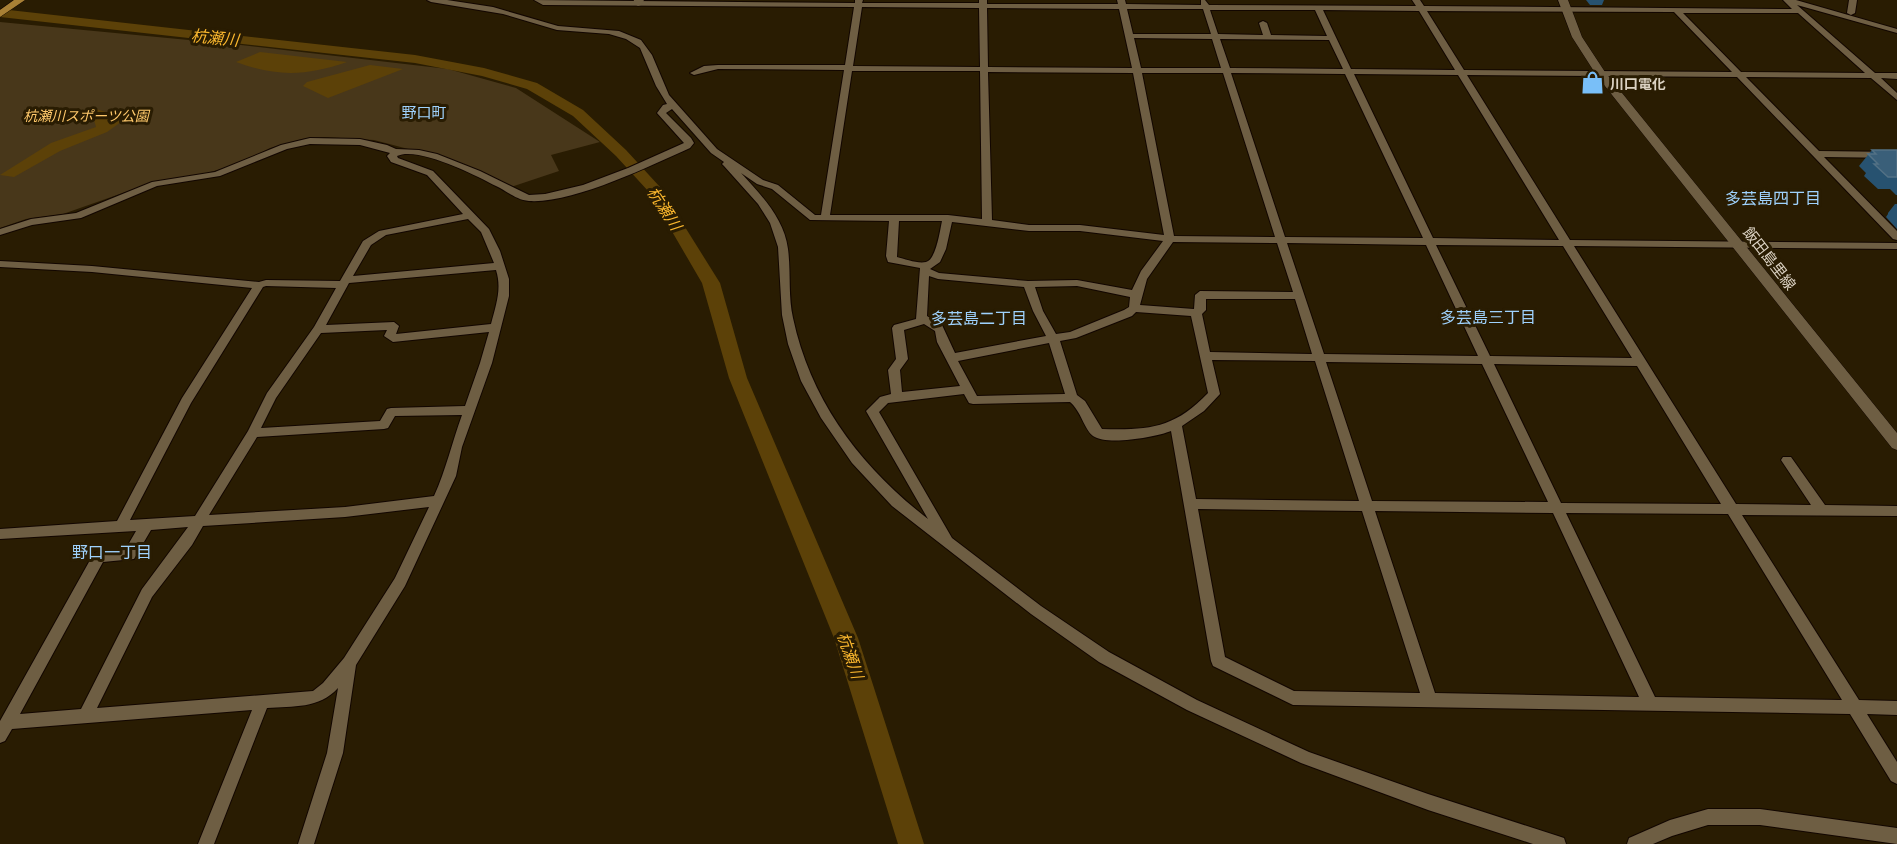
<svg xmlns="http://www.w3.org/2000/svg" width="1897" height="844" viewBox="0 0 1897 844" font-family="'Playfair Display','Noto Sans JP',serif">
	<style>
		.green { fill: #48371a }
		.water { fill: #5c4108 }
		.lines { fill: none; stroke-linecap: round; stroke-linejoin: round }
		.river { fill: #5c4108; fill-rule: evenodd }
		.street-casing { stroke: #120600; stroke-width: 2 }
		.secondary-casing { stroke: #120600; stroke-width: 1 }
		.primary-casing { stroke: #120600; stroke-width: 1 }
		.street { fill: #6e5e43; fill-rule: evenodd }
		.secondary { fill: #6e5e43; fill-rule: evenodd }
		.primary { fill: #a88035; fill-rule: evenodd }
		.wall { fill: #275270 }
		.building { fill: #3a5f79; stroke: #537185; stroke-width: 1.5 }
		.labels { text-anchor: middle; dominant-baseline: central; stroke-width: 6; stroke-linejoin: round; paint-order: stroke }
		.far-poi-label { font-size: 14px; font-weight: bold; fill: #dbd2c3; stroke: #291c02; text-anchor: start }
		.far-park-label { font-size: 14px; font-style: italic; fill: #fec86b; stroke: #291c02 }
		.far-quarter-label { font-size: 15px; fill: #9fd2fd; stroke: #291c02 }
		.street-label { font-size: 15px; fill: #dbd2c3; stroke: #291c02 }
		.water-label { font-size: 16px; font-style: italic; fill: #fab72e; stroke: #291c02 }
		.neighbourhood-label { font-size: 16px; fill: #9fd2fd; stroke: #291c02 }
	</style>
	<rect width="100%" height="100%" fill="#291c02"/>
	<path class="green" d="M0 22 241 45 448 69 516 88 600 142 551 155 559 171 511 187 450 160 374 140 324 137 302 139 270 148 239 164 196 176 154 182 63 214 26 219 0 228Z"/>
	<g class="water">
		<path d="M260 52 347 62C307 76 276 77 236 62Z"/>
		<path d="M370 65 403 69 328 98 303 86 307 82Z"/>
		<path d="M93 108 109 113 121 122 107 132 60 151 14 177 0 175 51 143 96 127 94 120 82 111Z"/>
	</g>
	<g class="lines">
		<path class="river" d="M0 9 415 55 484 68 537 83 583 110 626 150 660 187 720 283 747 378 858 638 924 844H898L834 638 729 378 702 283 649 192 616 156 573 116 527 89 482 76 415 63 0 17Z"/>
		<defs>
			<g id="street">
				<path d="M427 0H447L493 7 558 26 619 31 641 40 652 55 669 95 717 149 763 180 778 185 815 215H821L844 70 718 69 694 75 690 73 704 66 718 65H845L854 7 543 5 534 0 855 3V0H863L862 3H979V0H987V4H1118L1117 0H1125L1126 4 1201 5V0H1205L1209 5 1416 6 1412 0H1420L1424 6 1792 9 1783 0H1796L1897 29V33L1797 5 1875 73H1897V79L1881 78 1897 93V100L1871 78 1746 77 1819 151 1897 152V158L1824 157 1897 231V240L1893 239 1737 77 1467 75 1570 240 1897 243V249L1574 246 1736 504 1811 505 1781 460 1783 457H1791L1825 505 1897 506V516L1742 515 1859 700 1897 701V715L1867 714 1897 762V784L1891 781 1850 714 1293 705 1213 666 1211 661 1171 431C1156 437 1107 446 1093 436 1084 429 1081 411 1070 402L973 404 969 403 964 394 888 403 879 412 952 538 1041 606 1109 652 1197 700 1309 752 1428 794 1558 836 1564 838 1566 844H1533L1428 810 1301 763 1187 710 1099 662 1031 614 892 506 852 463 821 418 801 381 788 344 782 315 778 247 770 223 758 204 724 166 722 164 724 162 711 153 672 109 666 113 691 138 694 143 690 148C650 166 572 204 529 201 516 200 507 191 496 186 475 175 418 146 397 156L398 158 433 171 489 229 500 251 509 279V296L492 363 462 447 456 476 405 586 356 665 343 753 314 844H298L327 753 338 688C319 709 293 706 267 708L214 844H198L252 710 12 729 5 741 0 743V721L94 553 125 550 136 531 0 539V529L117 521 182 398 252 288 92 272 0 267V261L92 266 259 282 266 280 340 281 363 241 379 231 463 214 427 175 391 162 387 156 390 153 360 145 310 144 287 149 220 176 157 186 81 218 32 225 0 235V229L31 219 76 213 152 182 215 172 281 145 310 138 360 139 387 145 396 149 419 150 437 154 480 171 529 195 545 194 583 185 628 168 684 143 657 113 663 105 667 104 656 86 640 48 626 39 609 34 557 30 503 14 431 2ZM862 7 979 8 980 67 853 66ZM987 8 1119 9 1132 68 988 67ZM1127 9H1203L1211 34H1133ZM1210 10H1315L1327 36 1271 35 1267 23 1263 21 1259 23 1263 35 1218 34ZM1323 10 1419 11 1455 70 1351 69ZM1427 11 1674 12 1732 72 1464 70ZM1683 13H1798L1865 73 1741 72ZM1134 38 1212 39 1221 68H1141ZM1220 39 1329 40 1343 69 1230 68ZM852 71H980L982 219 948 215H830ZM988 72 1133 73 1164 235 1080 225H1029L992 220ZM1142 73H1223L1275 237 1174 236ZM1231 73 1345 74 1423 238 1285 237ZM1354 74 1458 75 1559 240 1433 238ZM741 173 757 184 772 189 810 220 889 221 886 256 888 262 920 268 916 319 894 325 892 328 896 359 888 370 891 394 880 397 866 411 928 519C861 467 811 402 793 318 788 296 791 272 788 249 784 218 761 195 741 173ZM468 219 481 232 494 263 353 276 371 245 386 235ZM899 221H942C940 230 936 260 926 262 918 264 905 259 897 257ZM952 222 1029 231H1080L1163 241 1141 271 1132 290 1077 280 1028 281 939 273 930 269 940 262 946 249ZM1173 242 1277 243 1293 292 1200 291 1195 295 1194 309 1140 305 1147 279ZM1287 243 1426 245 1478 356 1324 354ZM1436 245 1563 246 1632 358 1490 356ZM496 270C502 289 496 305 491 324L396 334 399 326 394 322 326 325 349 283ZM929 276 938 279 1024 287 1033 311 1046 336 955 353 942 325 927 316ZM266 286 336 288 314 327 267 393 248 431 195 516 130 520 191 403 263 287ZM1077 286 1130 297 1129 307 1124 310 1070 332 1056 334 1043 311 1035 287ZM1206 299H1295L1312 354 1210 352 1202 314 1206 310ZM1136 312 1191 316 1208 393C1174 429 1148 430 1102 429L1085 401 1077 395 1060 341 1076 338 1132 316ZM924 324 935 331 937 342 960 386 902 392 900 370 908 359 904 330ZM387 330 384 336 393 342 489 332 480 363 465 406 391 408 387 409 380 421 261 428 276 398 321 333ZM1049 343 1065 394 977 396 958 361ZM1212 360 1315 361 1359 501 1196 499 1182 426 1204 411 1220 394ZM1326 362 1482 364 1548 502 1372 501ZM1494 364 1637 366 1721 504 1561 503ZM462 415C452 442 446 470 434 496L345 507 209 515 257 437 384 429 388 428 395 416ZM429 507 395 578 344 658 323 683 313 691 97 708 152 597 192 545 203 526 345 517ZM1198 509 1362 511 1420 693 1294 691 1225 657ZM1375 511 1553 513 1639 697 1435 693ZM1566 513 1728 514 1842 700 1655 697ZM188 527 142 589 81 709 20 714 103 562 134 559 151 530Z"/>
				<path d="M1849 0H1857L1855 13 1851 15 1847 13Z"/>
				<path d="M1708 809H1760L1897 828V844L1760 825H1708L1672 836 1653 844H1627L1629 838 1670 820Z"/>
			</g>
			<g id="secondary">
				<path d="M634 0H644L641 5 638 6 633 3Z"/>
				<path d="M1558 0H1568L1582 37 1605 72 1897 433V450L1892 448 1597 76 1572 37Z"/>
			</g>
			<path id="primary" d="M14 0H25L0 17V10Z"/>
		</defs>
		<use href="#street" class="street-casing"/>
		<use href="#secondary" class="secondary-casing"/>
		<use href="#primary" class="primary-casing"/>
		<use href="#street" class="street"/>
		<use href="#secondary" class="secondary"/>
		<use href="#primary" class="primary"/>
	</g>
	<g class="wall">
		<path d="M1586 0H1604L1602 5H1590Z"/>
		<path d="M1872 150H1897V195H1896L1890 189H1878L1864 176 1866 173 1859 166Z"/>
		<path d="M1895 204H1897V229L1886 217 1888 214V213Z"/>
	</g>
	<path class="building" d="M1872 150H1897V177H1888L1874 164H1878L1868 154H1876Z"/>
	<defs>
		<symbol id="shop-bare" viewBox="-9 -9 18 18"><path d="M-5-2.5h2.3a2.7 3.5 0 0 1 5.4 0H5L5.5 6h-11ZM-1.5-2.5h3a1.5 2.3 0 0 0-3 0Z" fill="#79bff8" stroke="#291c02" stroke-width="2.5" paint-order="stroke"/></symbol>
	</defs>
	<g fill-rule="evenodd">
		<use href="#shop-bare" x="1576" y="66" width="33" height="33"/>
	</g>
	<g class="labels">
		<g class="far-poi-label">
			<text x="1610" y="83">川口電化</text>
		</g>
		<g class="far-park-label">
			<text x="86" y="115">杭瀬川スポーツ公園</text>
		</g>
		<g class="far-quarter-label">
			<text x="424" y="112">野口町</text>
		</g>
		<g class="street-label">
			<text transform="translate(1770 258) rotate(52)">飯田島里線</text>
		</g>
		<g class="water-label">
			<text transform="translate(215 37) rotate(6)">杭瀬川</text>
			<text transform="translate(665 208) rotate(57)">杭瀬川</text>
			<text transform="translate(851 655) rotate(71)">杭瀬川</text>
		</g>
		<g class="neighbourhood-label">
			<text x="1773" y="197">多芸島四丁目</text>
			<text x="1488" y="316">多芸島三丁目</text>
			<text x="979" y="317">多芸島二丁目</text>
			<text x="112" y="551">野口一丁目</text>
		</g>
	</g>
</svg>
